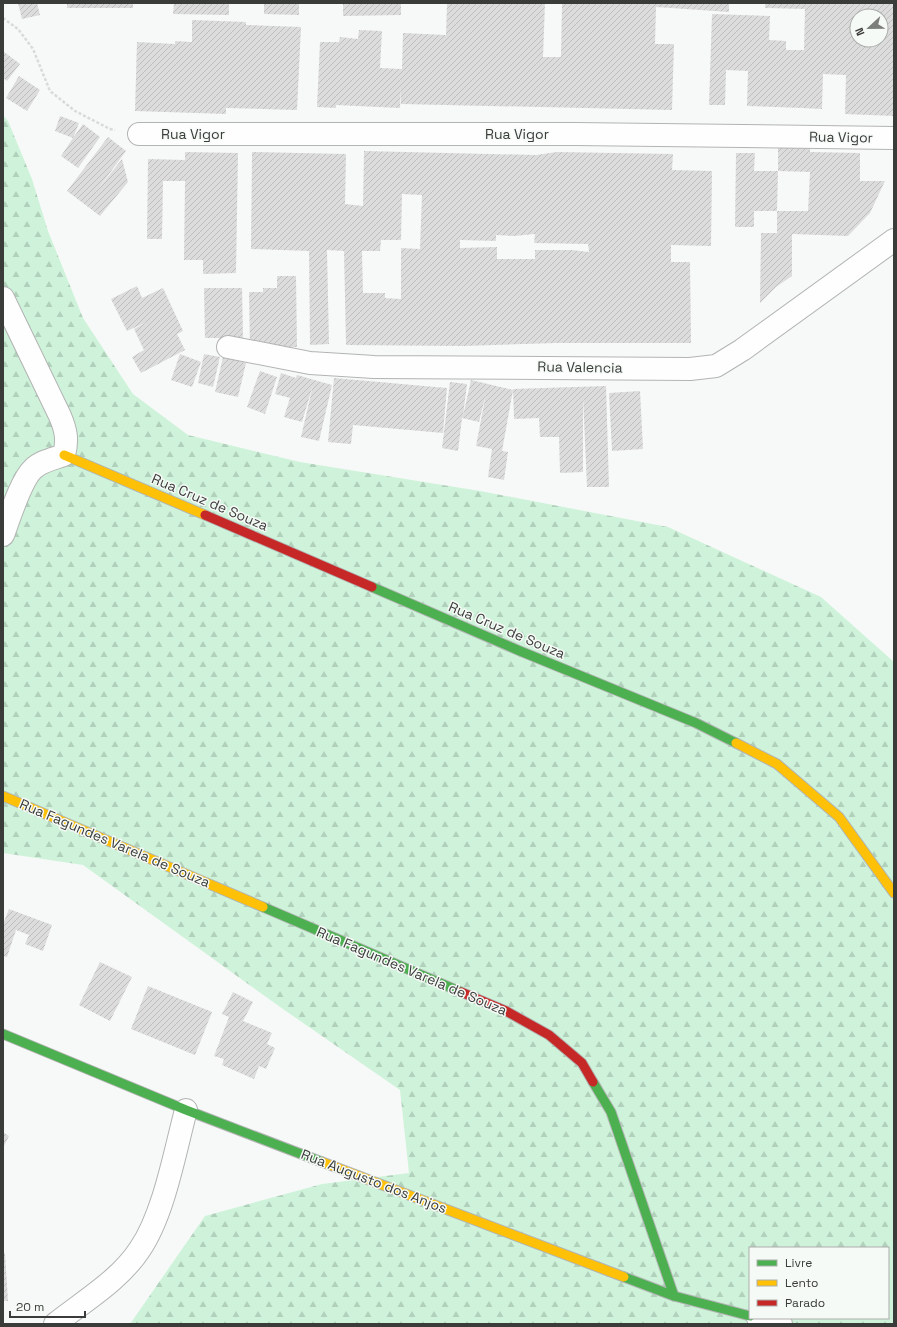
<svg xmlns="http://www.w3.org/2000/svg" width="897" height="1327" viewBox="0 0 897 1327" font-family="'Space Grotesk',sans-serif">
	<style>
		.forest { fill: url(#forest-firs); fill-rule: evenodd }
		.building { fill: url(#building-hatch); fill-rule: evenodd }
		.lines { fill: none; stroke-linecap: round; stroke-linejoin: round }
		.street-casing { stroke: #b2b4b3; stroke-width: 24 }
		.fast-casing { stroke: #b2b4b3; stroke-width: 11 }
		.slow-casing { stroke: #b2b4b3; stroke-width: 11 }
		.jam-casing { stroke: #b2b4b3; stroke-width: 11 }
		.path { stroke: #d9dad9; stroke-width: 2.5; stroke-dasharray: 3 2; stroke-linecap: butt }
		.street { stroke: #fefefe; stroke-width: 22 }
		.fast { stroke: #4caf50; stroke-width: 9 }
		.slow { stroke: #ffc107; stroke-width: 9 }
		.jam { stroke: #c62828; stroke-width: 9 }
		.labels { text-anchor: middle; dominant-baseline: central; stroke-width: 3; stroke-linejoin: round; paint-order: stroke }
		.street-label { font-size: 14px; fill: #3a3c3a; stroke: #f6faf7 }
	</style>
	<defs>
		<pattern id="forest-firs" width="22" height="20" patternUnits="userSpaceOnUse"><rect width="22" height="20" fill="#cff3da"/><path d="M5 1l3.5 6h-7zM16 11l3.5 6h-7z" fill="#b2d1bc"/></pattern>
		<pattern id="building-hatch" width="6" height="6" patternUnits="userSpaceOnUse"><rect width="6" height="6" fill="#dbdcdb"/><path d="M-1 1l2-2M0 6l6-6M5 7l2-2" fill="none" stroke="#bdbebd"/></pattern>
	</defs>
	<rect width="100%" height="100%" fill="#f7f9f8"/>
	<path class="forest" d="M3 115 8 121 32 179 48 231 83 318 133 394 188 435 300 462 480 491 668 527 821 597 894 662V1324H130L205 1216 322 1184 409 1173 400 1090 280 1007 83 865 3 853ZM750 1248H888V1318H750Z"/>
	<g class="building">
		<path d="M18 3H37L40 15 22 19Z"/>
		<rect x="67" y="3" width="66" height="5"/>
		<path d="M174 3H229V15L173 14Z"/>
		<path d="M264 3H299V15L264 14Z"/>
		<path d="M343 3H401V15L343 16Z"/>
		<path d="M447 3H545L543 57H561L562 3H729V12L656 7 655 44H674L672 110 401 104V87L400 108 336 105V108L317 107 320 42H339L340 37 358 39 359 30 382 31 380 68 402 69 403 33 446 35Z"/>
		<path d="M765 3H894V116L845 114 846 75 823 74 822 109 802 108 747 106 748 71 726 70 725 105H709L712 14 770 16 769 40 786 41V50H804L805 9 765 8ZM857 16H881V40H857Z"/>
		<path d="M192 20 246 22V25L301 27 297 110 226 108V114L135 111 137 42 175 44V41L192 42Z"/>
		<path d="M3 51 20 64 7 81 3 78Z"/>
		<path d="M19 76 40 90 27 111 6 98Z"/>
		<path d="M60 116 79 123 73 138 83 124 100 137 78 168 61 156 73 138 55 131Z"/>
		<path d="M108 137 126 151 95 193 122 159 128 182 100 216 67 191Z"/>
		<path d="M778 144 810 145V152L860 153V181H885L870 213 848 236 792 234V276L776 287 760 303 761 233H777V211H808L810 172 778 171Z"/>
		<path d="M364 151 536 155 557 152 673 154 672 170 712 171 711 246 671 245V262H690L691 343H556L463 346 346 345 344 251 327 250 329 344 310 345 309 251 251 249 252 152 346 154 345 204 363 206ZM402 194 422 195 420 249 401 248V299L385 298V293H363L362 251H380L381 240H401ZM535 234 534 243 588 244 589 252 572 250H535V259H497V247L460 248V240L496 241V235L514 236Z"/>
		<path d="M185 152 238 153 236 273 203 274V260H184L185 181H163L162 239H147L148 159 185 160Z"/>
		<path d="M736 153H755L754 171H778L777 211H754V227H735Z"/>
		<path d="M277 276H296L297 347 250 348 249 292H263V288H277Z"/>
		<path d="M137 286 142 298 163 288 183 331 177 334 185 350 141 373 132 357 144 350 134 329 147 322 127 331 111 299Z"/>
		<path d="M204 288H242L243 338H205Z"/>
		<path d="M180 354 201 362 192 387 171 380Z"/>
		<path d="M204 354 220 357 213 387 198 383Z"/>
		<path d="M223 357 246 363 238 397 215 392Z"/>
		<path d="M260 371 277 377 265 414 247 407Z"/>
		<path d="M281 373 296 378 297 375 332 385 319 441 301 437 313 385 302 422 284 417 290 398 275 394Z"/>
		<path d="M334 378 447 388 443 433 353 425 351 444 328 442Z"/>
		<path d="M471 380 513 390 502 451 508 452 504 480 488 477 492 449 476 446 486 394 479 422 462 418 458 451 442 448 450 382 467 384 463 416Z"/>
		<path d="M606 386 609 487H587L583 396V472L560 473 559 437H540L539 418 514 419 513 389Z"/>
		<path d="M640 391 643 449 612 451 609 393Z"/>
		<path d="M9 909 52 925 43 951 25 944 29 935 16 930 7 957 3 956V924Z"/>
		<path d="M100 962 132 977 110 1021 79 1005Z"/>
		<path d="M148 986 212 1012 195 1055 131 1029Z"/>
		<path d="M233 992 253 1002 243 1021 272 1033 267 1044 275 1048 266 1069 259 1066 254 1079 222 1065 224 1059 214 1056 229 1017 222 1014Z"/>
		<path d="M3 1132 9 1136 3 1148Z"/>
		<path d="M3 1253H5L8 1301H3Z"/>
	</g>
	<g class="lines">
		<defs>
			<g id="street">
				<path d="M139 134H575L894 138"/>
				<path d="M3 298 60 416C66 430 68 440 64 455 53 459 41 461 33 469 21 480 9 519 3 535"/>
				<path d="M228 347 310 363 374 367 690 369 716 366 742 350 894 240"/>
				<path d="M758 1318 781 1324"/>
				<path d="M55 1324C84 1301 120 1280 140 1249 164 1214 175 1151 186 1110"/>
			</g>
			<g id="fast">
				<path d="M372 587 520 651 696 723 736 743"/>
				<path d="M263 907 461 992"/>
				<path d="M3 1034 186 1110 322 1162"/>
				<path d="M593 1082 611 1112 674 1296"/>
				<path d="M624 1277 674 1296 750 1316"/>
			</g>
			<g id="slow">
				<path d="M64 455 205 515"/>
				<path d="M736 743 777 764 839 817 894 893"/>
				<path d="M3 796 263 907"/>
				<path d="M322 1162 624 1277"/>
			</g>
			<g id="jam">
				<path d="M205 515 372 587"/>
				<path d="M461 992 506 1011 549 1035 582 1063 593 1082"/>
			</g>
		</defs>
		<use href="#street" class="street-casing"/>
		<use href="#fast" class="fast-casing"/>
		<use href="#slow" class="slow-casing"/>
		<use href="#jam" class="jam-casing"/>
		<path class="path" d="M3 18 18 29 33 49 50 91 75 111 110 129 115 130"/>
		<use href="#street" class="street"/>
		<use href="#fast" class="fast"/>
		<use href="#slow" class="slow"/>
		<use href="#jam" class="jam"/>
	</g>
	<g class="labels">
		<g class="street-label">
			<text x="193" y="134">Rua Vigor</text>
			<text x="517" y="134">Rua Vigor</text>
			<text transform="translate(841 137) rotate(1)">Rua Vigor</text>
			<text transform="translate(580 367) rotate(1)">Rua Valencia</text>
			<text transform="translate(210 502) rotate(23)">Rua Cruz de Souza</text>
			<text transform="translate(507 630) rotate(23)">Rua Cruz de Souza</text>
			<text transform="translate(115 843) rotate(23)">Rua Fagundes Varela de Souza</text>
			<text transform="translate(412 971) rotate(23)">Rua Fagundes Varela de Souza</text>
			<text transform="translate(374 1181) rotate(21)">Rua Augusto dos Anjos</text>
		</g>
	</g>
	<rect width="897" height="1327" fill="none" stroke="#3a3c3a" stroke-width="8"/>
	<rect x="749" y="1247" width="140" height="72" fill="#f6faf7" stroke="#abaeab"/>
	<rect x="757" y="1260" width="20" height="6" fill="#4caf50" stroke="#abaeab"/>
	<text x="785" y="1267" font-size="12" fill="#3a3c3a">Livre</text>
	<rect x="757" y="1280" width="20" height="6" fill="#ffc107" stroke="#abaeab"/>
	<text x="785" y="1287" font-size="12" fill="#3a3c3a">Lento</text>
	<rect x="757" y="1300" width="20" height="6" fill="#c62828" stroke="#abaeab"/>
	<text x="785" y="1307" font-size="12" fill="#3a3c3a">Parado</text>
	<g transform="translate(869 28) rotate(248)"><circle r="19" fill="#f6faf7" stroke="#abaeab"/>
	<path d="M0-3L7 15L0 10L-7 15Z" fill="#7c7e7c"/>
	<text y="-6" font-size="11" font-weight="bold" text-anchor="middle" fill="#3a3c3a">N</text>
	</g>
	<path d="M10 1311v6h75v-6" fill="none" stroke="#3a3c3a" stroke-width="2"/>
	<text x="16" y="1311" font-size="12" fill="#3a3c3a" stroke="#f6faf7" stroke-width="3" paint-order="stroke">20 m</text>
</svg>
